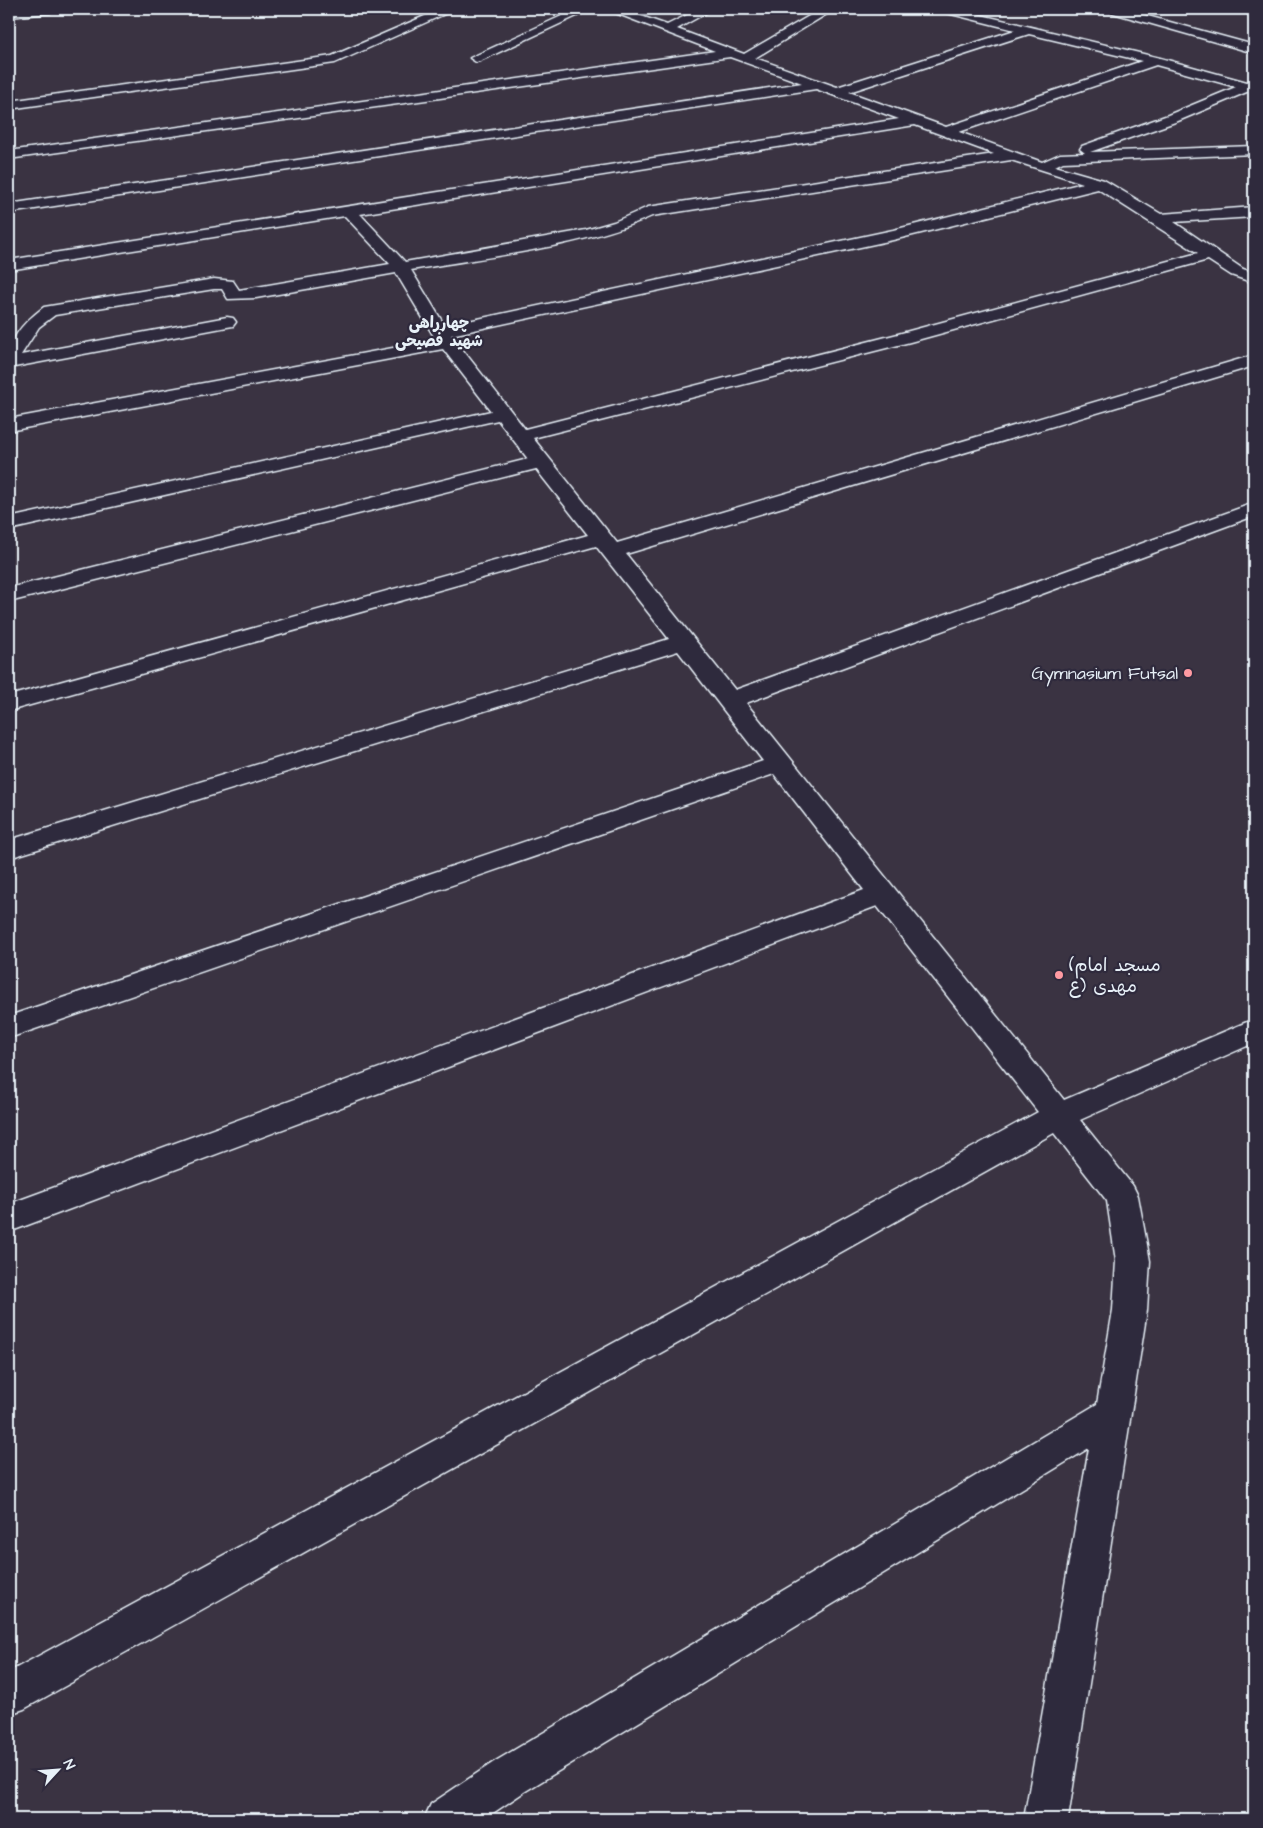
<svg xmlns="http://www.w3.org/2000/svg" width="1263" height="1828" viewBox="0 0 1263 1828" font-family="'Architects Daughter','Playpen Sans Arabic',sans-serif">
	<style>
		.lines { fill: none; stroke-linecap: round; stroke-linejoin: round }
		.minor-casing { stroke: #e8f1f8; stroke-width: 3 }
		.tertiary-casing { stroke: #e8f1f8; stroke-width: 3 }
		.minor { fill: #2f2a3d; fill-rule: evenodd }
		.tertiary { fill: #2f2a3d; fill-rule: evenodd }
		.poi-dot { fill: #ff9aa2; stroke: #2f2a3d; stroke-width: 2 }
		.labels { text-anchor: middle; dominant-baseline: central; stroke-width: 4.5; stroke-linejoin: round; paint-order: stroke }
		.far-neighbourhood-label { font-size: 16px; font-weight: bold; fill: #e8f1f8; stroke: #2f2a3d }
		.poi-label { font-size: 18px; fill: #e8f1f8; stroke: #2f2a3d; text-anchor: end }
	</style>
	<rect width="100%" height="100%" fill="#3a3342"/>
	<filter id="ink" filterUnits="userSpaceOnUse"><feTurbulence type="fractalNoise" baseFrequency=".02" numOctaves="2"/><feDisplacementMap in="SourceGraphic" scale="10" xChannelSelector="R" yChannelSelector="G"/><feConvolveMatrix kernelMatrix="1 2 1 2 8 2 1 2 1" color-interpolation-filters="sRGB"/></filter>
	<g filter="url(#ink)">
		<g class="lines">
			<defs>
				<g id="minor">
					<path d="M9 9H56L50 13 9 17Z"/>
					<path d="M577 9H592L480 61 476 62 470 58Z"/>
					<path d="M605 9H621L667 25 699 9H713L677 29 744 54 821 9H835L755 58 837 87 1015 30 939 11 937 9H956L1160 58 1247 82 1254 80V92L1249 91 1178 121 1090 152 1254 146V154L1063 162 1055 166 1104 180 1161 214 1254 207V217L1174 222 1243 269 1254 273V283L1231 275 1208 260 910 342 533 438 617 543 1254 355V366L626 554 735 690 1254 503V516L746 703 1064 1100 1254 1019V1043L1080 1120 1133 1186 1138 1196 1150 1261 1147 1310 1068 1819H1024L1089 1448 524 1792 484 1819H424L431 1804 494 1762 1097 1404 1113 1310 1116 1261 1107 1201 1054 1133 24 1709 9 1714V1672L1038 1112 877 906 9 1232V1204L864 890 774 774 9 1038V1016L763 761 678 651 9 858V840L669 639 596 546 9 711V696L588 535 536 469 9 602V588L528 459 498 420 9 530V518L491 411 443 349 9 431V419L436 340 396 273 256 298 228 299 222 289H214L55 315 39 327 21 355 227 317 233 318 236 322 233 326 227 327 9 368C7 339 22 324 44 307L214 279 233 281 239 290 390 264 345 216 9 270V260L899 119 816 89 9 213V204L802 83 730 57 9 159V151L715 51ZM1029 34 1142 61 946 127 849 92ZM1156 65 1236 87 1168 115 1082 146 1080 149 1085 153 1060 154 1042 162 959 132ZM915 125 994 154 648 207 614 222 586 230 405 262 360 214ZM1011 160 1083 183 893 230 445 326 411 270C489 256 580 248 652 216ZM1098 189 1198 253 898 334 525 429 451 335 893 240Z"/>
					<path d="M1104 9H1122L1254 45V53L1106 11Z"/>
				</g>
				<path id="tertiary" d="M441 9H456L335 63 9 109V101L332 56Z"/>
			</defs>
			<use href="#minor" class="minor-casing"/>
			<use href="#tertiary" class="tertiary-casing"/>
			<use href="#minor" class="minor"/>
			<use href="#tertiary" class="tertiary"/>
		</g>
	</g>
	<g class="poi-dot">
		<circle cx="1188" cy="673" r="5"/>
		<circle cx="1059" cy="975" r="5"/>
	</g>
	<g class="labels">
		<g class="far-neighbourhood-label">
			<text x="439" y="323">چهارراهی<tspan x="439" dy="18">شهید فصیحی</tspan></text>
		</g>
		<g class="poi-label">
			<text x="1178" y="673">Gymnasium Futsal</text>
			<text x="1069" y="965" text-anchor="start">(مسجد امام<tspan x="1069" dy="21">مهدی (ع</tspan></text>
		</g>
	</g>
	<rect width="1263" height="1828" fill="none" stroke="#2f2a3d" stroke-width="30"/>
	<rect x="15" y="15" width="1233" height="1798" fill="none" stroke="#e8f1f8" stroke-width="2" filter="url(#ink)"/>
	<g transform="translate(58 1770) rotate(64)" stroke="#2f2a3d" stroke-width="4" paint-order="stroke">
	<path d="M0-4L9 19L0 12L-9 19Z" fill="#e8f1f8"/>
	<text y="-8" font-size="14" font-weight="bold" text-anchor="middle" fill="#e8f1f8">N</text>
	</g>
</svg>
